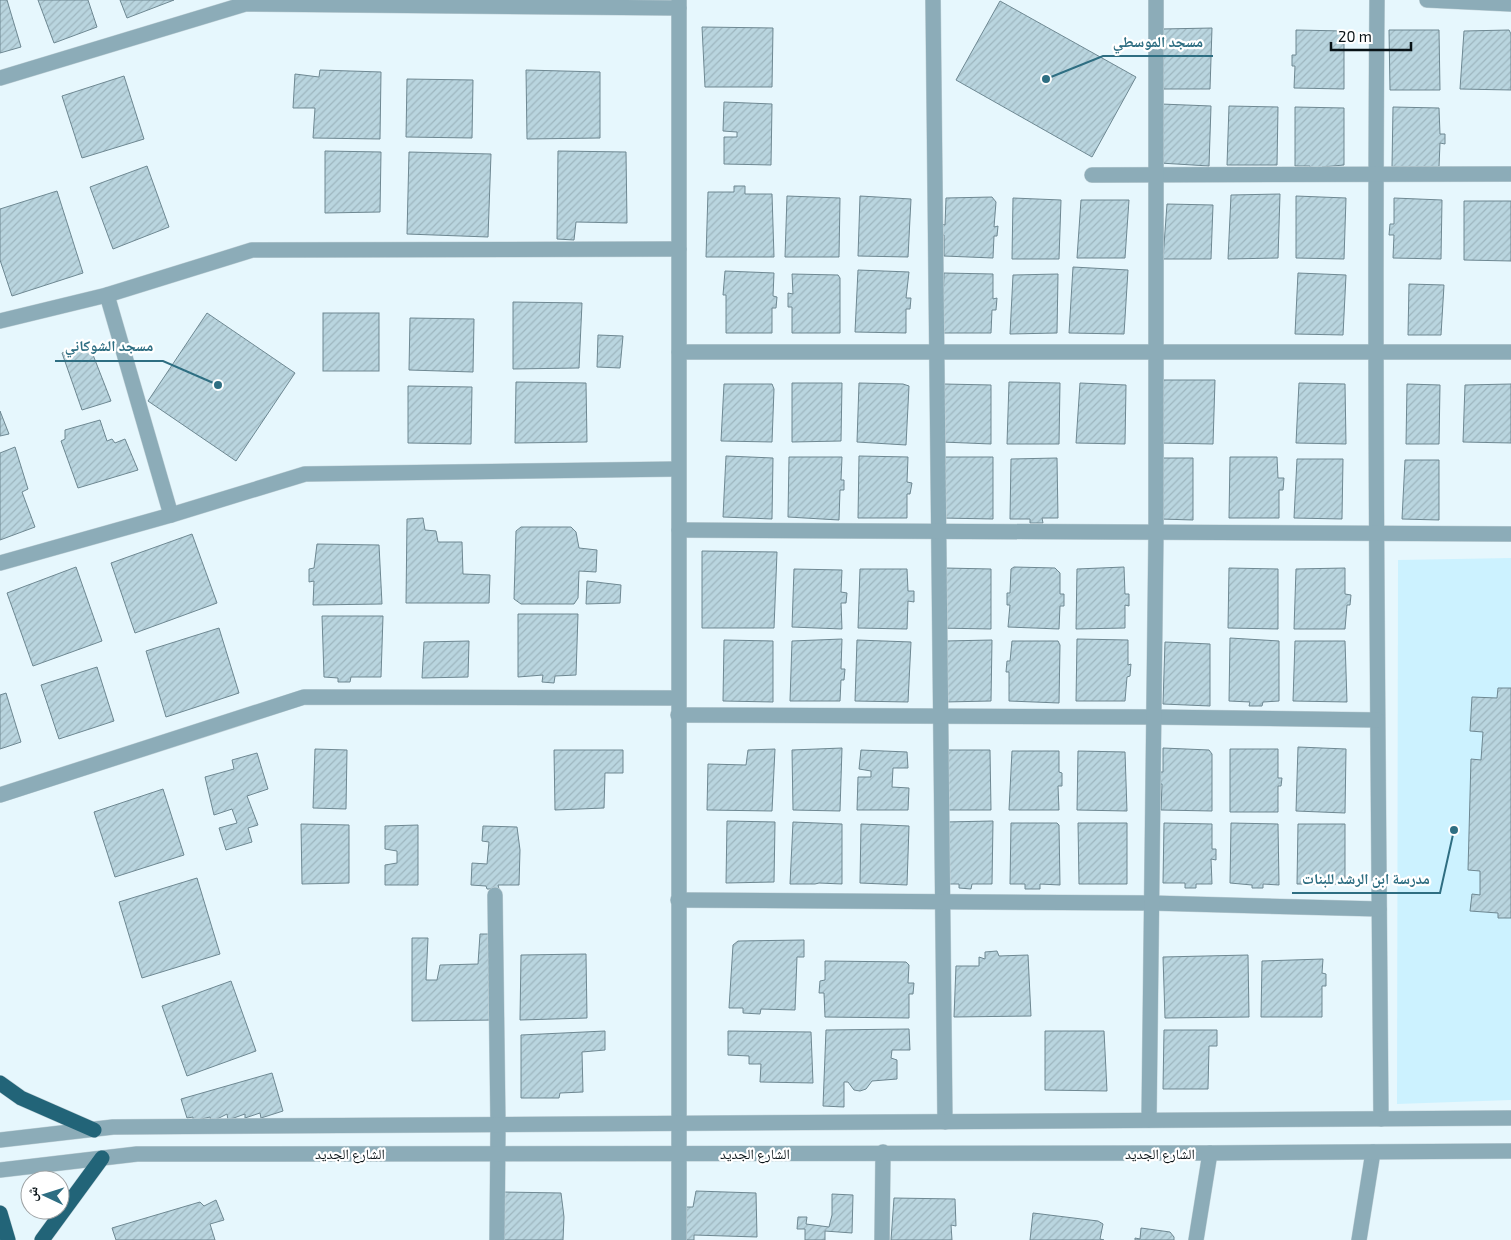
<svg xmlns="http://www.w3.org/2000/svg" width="1511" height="1240" viewBox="0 0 1511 1240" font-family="'Exo 2','Noto Naskh Arabic',sans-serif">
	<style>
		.built { fill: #ccf2ff }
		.building { fill: url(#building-hatch); stroke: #6e8892 }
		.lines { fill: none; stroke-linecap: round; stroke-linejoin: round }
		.minor-casing { stroke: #c2d2d8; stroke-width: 16 }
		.tertiary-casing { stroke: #c2d2d8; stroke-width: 16 }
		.trunk-casing { stroke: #c2d2d8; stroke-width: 16 }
		.minor { stroke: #8cacb8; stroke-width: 15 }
		.tertiary { stroke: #8cacb8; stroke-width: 15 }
		.trunk { stroke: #226478; stroke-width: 15 }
		.labels { text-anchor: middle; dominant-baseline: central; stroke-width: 4.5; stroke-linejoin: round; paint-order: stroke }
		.street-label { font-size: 14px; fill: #081216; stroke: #fff }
		.leader { fill: none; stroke: #2e6e82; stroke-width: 2 }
		.callout-dot { fill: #2e6e82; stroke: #fff; stroke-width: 2 }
		.callout-label { font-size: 15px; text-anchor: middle; font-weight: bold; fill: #2e6e82; stroke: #fff; stroke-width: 4.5; stroke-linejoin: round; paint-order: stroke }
	</style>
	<defs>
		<pattern id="building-hatch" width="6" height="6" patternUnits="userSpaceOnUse" patternTransform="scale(1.25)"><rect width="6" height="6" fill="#b9d5df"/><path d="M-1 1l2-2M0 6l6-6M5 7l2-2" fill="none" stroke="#9eb6bf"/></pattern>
	</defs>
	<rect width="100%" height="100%" fill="#e6f7fd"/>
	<path class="built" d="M1511 558V1100L1397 1104 1398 560Z"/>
	<g class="building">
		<path d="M0 0H7L21 47 0 53Z"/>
		<path d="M38 0H88L97 27 54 43Z"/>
		<path d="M120 0H174L127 18Z"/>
		<path d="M1000 1 1136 77 1092 157 956 80Z"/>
		<path d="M702 27 773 28 772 87H705Z"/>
		<path d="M1212 28 1210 89H1161L1162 29Z"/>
		<path d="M1296 30 1344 31V89L1294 88 1295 66H1292V55H1296Z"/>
		<path d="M1389 30H1439L1440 90H1390Z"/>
		<path d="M1509 30 1511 34V90L1460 89 1464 31Z"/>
		<path d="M320 70 381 72 380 139 313 138 315 108H293L295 74 319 77Z"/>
		<path d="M526 70 600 72V138L527 139Z"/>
		<path d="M124 76 144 139 82 158 62 96Z"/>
		<path d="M407 79 473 80 472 138 406 137Z"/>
		<path d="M724 102 772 104 771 165 724 164V137H737V132L723 131Z"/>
		<path d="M1161 104 1211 106 1209 166 1160 163Z"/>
		<path d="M1229 106 1278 107 1277 165H1227Z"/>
		<path d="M1295 107 1344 108V165L1322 167V171H1310V166H1295Z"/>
		<path d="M1393 107 1439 108 1440 134H1445V144L1440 143 1439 167H1392Z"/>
		<path d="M325 151 381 152 380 212 325 213Z"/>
		<path d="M558 151 626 152 627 223 576 222 574 240 557 239Z"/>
		<path d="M409 152 491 154 488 237 407 234Z"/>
		<path d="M147 166 169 227 113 249 90 187Z"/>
		<path d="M734 186H745V194H772L774 257H706L708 192H734Z"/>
		<path d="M57 191 83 273 12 296 0 260V209Z"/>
		<path d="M1280 194 1278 258 1228 259 1231 195Z"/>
		<path d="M787 196 840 198 839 257H785Z"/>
		<path d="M860 196 911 199 908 257 858 256Z"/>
		<path d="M1296 196 1346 198 1344 259 1296 258Z"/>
		<path d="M992 197 996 202 994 227 998 226 997 236H994L993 258 944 256V235H940L941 224 945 225 946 198Z"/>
		<path d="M1013 198 1061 200 1059 259H1012Z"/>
		<path d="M1394 198 1442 200 1441 259 1393 258 1394 235H1389L1390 224H1394Z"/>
		<path d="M1081 200H1129L1125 258H1077Z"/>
		<path d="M1464 201H1511V261L1464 260Z"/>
		<path d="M1167 204 1213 205 1211 259H1163Z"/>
		<path d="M1073 267 1128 270 1124 334 1069 333Z"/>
		<path d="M858 270 909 272 906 298H911L910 309H906V333L855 332Z"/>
		<path d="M725 271 774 273 773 296 777 297 776 308H772V333H726V295H723Z"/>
		<path d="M944 273 993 274V299L997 298 996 310H992L991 333H942Z"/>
		<path d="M1298 273 1346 275 1343 335 1295 334Z"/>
		<path d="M792 274 838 275 840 278V333H792V307H788V293L793 294Z"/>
		<path d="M1058 274 1057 333 1010 334 1013 275Z"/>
		<path d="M1409 284 1444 285 1441 335H1408Z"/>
		<path d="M513 302 582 303 579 368 513 369Z"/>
		<path d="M207 313 295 373 236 461 148 401Z"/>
		<rect x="323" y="313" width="56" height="58"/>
		<path d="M410 318 474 319 473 372 409 370Z"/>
		<path d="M598 335 623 336 620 368 597 367Z"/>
		<path d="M88 342 111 401 82 410 62 353Z"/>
		<path d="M1159 380H1215L1213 444 1159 443Z"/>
		<path d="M516 382 586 383 587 442 515 443Z"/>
		<path d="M1009 382 1060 383 1059 444H1007Z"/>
		<path d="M792 383H842L841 441 792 442Z"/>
		<path d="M859 383 903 384 909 386 906 445 857 442Z"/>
		<path d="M1080 383 1126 385 1125 444 1076 443Z"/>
		<path d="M1299 383 1345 384 1346 444 1296 443Z"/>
		<path d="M724 384H772L774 389 772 442 721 441Z"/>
		<path d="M944 384 991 385V444L942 442Z"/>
		<path d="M1407 384 1440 385 1439 444H1406Z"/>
		<path d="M1511 384V443L1463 442 1465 385Z"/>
		<path d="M408 386 472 387 471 444 408 443Z"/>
		<path d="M0 411 9 434 0 436Z"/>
		<path d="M100 420 107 441 112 439 115 443 125 439 138 470 78 488 61 441 65 439V430Z"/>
		<path d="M15 447 28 489 22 492 35 527 0 540V453Z"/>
		<path d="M726 456 773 458 772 519 723 517Z"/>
		<path d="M859 456 908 457 907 482 912 483 910 494H907V518H858Z"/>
		<path d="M789 457H842L841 480H844V490H840L839 520 788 517Z"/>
		<path d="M943 457H993V519L942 518Z"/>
		<path d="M1230 457H1277L1278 478H1284L1283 490H1279V518H1229Z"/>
		<path d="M1057 458 1058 518H1042L1043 523H1030V519H1010L1011 459Z"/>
		<path d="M1161 458H1193V520L1161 519Z"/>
		<path d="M1297 459H1343L1342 519 1294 518Z"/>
		<path d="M1405 460H1439V520L1402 519Z"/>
		<path d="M423 518 425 530 436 531 438 542H462L463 574 490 575 489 603H406L407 519Z"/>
		<path d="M521 527H571L576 532 579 548 597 550 596 572 579 571 578 598 574 604H521L514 599 516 531Z"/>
		<path d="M192 534 217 603 135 633 111 563Z"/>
		<path d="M317 544 379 545 382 604 313 605 314 581 309 582V569L314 568Z"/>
		<path d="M702 551 777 552 774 628H702Z"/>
		<path d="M76 567 102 641 33 666 7 593Z"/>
		<path d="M1014 567 1055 568 1060 573V594H1064V606H1060L1059 629 1008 627 1010 605H1007V593H1010L1011 569Z"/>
		<path d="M1124 567 1125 594H1129V606L1125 605V628L1076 629 1077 569Z"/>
		<path d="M945 568 991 569V629L937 628Z"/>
		<path d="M1229 568 1278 569V629L1228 628Z"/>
		<path d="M1345 568V594L1351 595 1350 605H1347L1345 629H1294L1296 569Z"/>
		<path d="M794 569 842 570 841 592 847 593 846 603H841L842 629 792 627Z"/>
		<path d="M860 569H907L908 591H914V602L908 601 907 629 858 628Z"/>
		<path d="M587 581 621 585 620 603 586 604Z"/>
		<path d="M518 614H578L576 675 555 676 554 683 542 682 543 675 518 677Z"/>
		<path d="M322 616H383L381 677H351L350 682H338V678L324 677Z"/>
		<path d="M219 628 239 693 166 717 146 651Z"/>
		<path d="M1230 638 1279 641V701L1263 702 1262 706H1249L1250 702 1229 701Z"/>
		<path d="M842 639 841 669H845L844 680H841L840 701H790L792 641Z"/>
		<path d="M1077 639 1128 640V665L1131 664 1130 676 1127 677 1125 701H1076Z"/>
		<path d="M724 640 773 641V702L723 701Z"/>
		<path d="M857 640 911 642 908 702 855 701Z"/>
		<path d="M992 640 991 701 944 702 945 641Z"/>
		<path d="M469 641 468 677 422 678 424 642Z"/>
		<path d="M1012 641H1058L1060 645 1059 703 1009 701V672H1006L1007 661H1010Z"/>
		<path d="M1295 641H1345L1347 702 1293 701Z"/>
		<path d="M1165 642 1210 644V706L1163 704Z"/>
		<path d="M97 667 114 721 59 739 41 685Z"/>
		<path d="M1498 688H1511V918H1498V913L1470 911 1472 894 1480 895V871L1468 870 1471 759 1481 760 1483 732 1470 731 1472 697 1497 698Z"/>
		<path d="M6 693 21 742 0 749V695Z"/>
		<path d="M1298 747 1346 749 1345 813 1296 811Z"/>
		<path d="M842 748 840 811 793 810 792 750Z"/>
		<path d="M1163 748 1209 750 1212 754V811L1161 810 1162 784H1159V772H1163Z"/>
		<path d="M315 749 347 750 346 809 313 808Z"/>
		<path d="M775 749 772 811 707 810 708 764 746 765 748 750Z"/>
		<path d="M1230 749H1278V778H1282L1281 786H1278V812H1230Z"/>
		<path d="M554 750H623V773H605L604 808 555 810Z"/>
		<path d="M861 750 907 752 908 768H893L892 787 909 788 908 810H857L858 777H871V771L859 769Z"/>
		<path d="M946 750H990L991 810H944Z"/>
		<path d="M1012 751H1059V772L1062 773V786H1058L1059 810H1009Z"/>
		<path d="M1078 751 1125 752 1127 811 1077 810Z"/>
		<path d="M257 753 268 789 247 796 258 825 248 828 252 842 226 850 219 828 237 823 232 809 214 815 205 777 234 769 232 760Z"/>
		<path d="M163 789 184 855 115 877 94 812Z"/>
		<path d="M727 821 775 822 774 882 726 883Z"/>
		<path d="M993 821 992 884H972L971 889 959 888V884H944L945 822Z"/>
		<path d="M793 822 842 824V884L819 883 815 884H790Z"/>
		<path d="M1011 823H1057L1059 825 1060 885 1040 884V889H1025V884H1010Z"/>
		<path d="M1078 823H1127V884H1079Z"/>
		<path d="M1164 823 1212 824V849H1216V860L1211 859 1212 884H1196V888H1185V883H1163Z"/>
		<path d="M1231 823 1278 824 1279 885 1263 884V888H1252V885L1230 883Z"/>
		<path d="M301 824 349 825V883L302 884Z"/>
		<path d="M861 824 909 826 907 885 860 883Z"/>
		<path d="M1298 824H1345V884H1297Z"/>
		<path d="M418 825V885H385V865L397 863V851L385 849V826Z"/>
		<path d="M483 826 517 827 520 850 519 885H498L499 889H487L486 886 471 885 472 863 487 864 489 842 482 841Z"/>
		<path d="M197 878 220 954 142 978 119 902Z"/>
		<path d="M480 934H494L495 1020 412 1021V938H428L426 980H437L440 965 478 964Z"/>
		<path d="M804 940V957H797L795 1010 761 1009 760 1014 743 1013V1008H729L733 945 738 941Z"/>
		<path d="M997 951 999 956 1028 955 1031 1016 954 1017 956 966H979V957L985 959V952Z"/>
		<path d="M586 954 587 1018 520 1020 521 955Z"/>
		<path d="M1248 955 1249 1017 1165 1018 1163 957Z"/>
		<path d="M1323 959 1322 973 1326 974V986H1322V1017H1261L1262 961Z"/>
		<path d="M825 961 906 962 909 965 908 983H914L913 994H909V1018L825 1017 824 993H819L820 981 825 980Z"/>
		<path d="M231 981 256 1051 187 1076 162 1006Z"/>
		<path d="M909 1029 910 1050H892L891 1058 897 1060V1079L872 1081 866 1089 860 1091 854 1090 848 1082H844V1107L823 1106 826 1030Z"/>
		<path d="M1164 1030H1217V1046H1209L1208 1089H1163Z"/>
		<path d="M605 1031V1050L582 1052 583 1092 560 1093 559 1098H521V1035Z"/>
		<path d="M728 1031 811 1032 813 1083 760 1082 761 1064H749V1056L728 1055Z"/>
		<path d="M1045 1031H1104L1107 1091 1045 1090Z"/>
		<path d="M272 1073 283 1111 261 1118 260 1113 245 1118V1114L228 1120 227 1114 211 1122 210 1117 193 1121V1117L187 1118 181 1099Z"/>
		<path d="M696 1191 756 1193 757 1237 694 1235V1240H680L681 1207H693Z"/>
		<path d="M503 1192 561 1193 564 1217 563 1240H502Z"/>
		<path d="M832 1194 853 1195 852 1233 825 1231V1240H805V1229H797L798 1217H807L806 1224 829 1227 832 1215Z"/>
		<path d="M894 1198 955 1199 956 1226 951 1225 952 1240H891Z"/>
		<path d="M216 1200 224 1220 210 1224 215 1240H116L112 1228 200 1202 204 1206Z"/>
		<path d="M1033 1213 1098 1221 1103 1224 1100 1239 1104 1240H1030Z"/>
		<path d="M1141 1228 1170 1232 1174 1237V1240H1135V1238L1140 1239Z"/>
	</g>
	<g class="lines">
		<defs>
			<g id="minor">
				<path d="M933 0 945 1122"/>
				<path d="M1377 0C1374 373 1378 746 1381 1119"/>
				<path d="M1427 0 1511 4"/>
				<path d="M0 78 245 4 679 8"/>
				<path d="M1092 175 1511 174"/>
				<path d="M107 295 171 515"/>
				<path d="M0 321 107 295 252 250 679 249"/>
				<path d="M679 352H1511"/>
				<path d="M679 530 1511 534"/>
				<path d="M0 563 171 515 305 474 678 469"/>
				<path d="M678 715 1154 717 1377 720"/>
				<path d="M0 795 304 697 678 698"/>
				<path d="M495 895 498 1125 497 1240"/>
				<path d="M678 900 1151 903 1379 909"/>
				<path d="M1149 1120 1156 532V0"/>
				<path d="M679 1240V0"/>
				<path d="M882 1240 883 1152"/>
				<path d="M1196 1240 1210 1153"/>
				<path d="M1359 1240 1373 1152"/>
			</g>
			<g id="tertiary">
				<path d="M0 1140 113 1127 1511 1118"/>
				<path d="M0 1170 137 1154 1210 1153 1511 1151"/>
			</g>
			<g id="trunk">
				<path d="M0 1083 21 1098 94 1130"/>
				<path d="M0 1213 8 1240"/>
				<path d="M42 1240 102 1158"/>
			</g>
		</defs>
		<use href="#minor" class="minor-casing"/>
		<use href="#tertiary" class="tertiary-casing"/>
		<use href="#trunk" class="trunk-casing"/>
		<use href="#minor" class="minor"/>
		<use href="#tertiary" class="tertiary"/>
		<use href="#trunk" class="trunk"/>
	</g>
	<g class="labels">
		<g class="street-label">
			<text x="350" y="1153">الشارع الجديد</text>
			<text x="755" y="1153">الشارع الجديد</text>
			<text x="1160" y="1153">الشارع الجديد</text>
		</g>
	</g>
	<path class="leader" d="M1046 79L1103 56H1213M218 385L163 361H55M1454 830L1440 893H1292"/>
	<g class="callout-dot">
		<circle cx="1046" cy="79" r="5"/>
		<circle cx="218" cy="385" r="5"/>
		<circle cx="1454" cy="830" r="5"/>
	</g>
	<g class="callout-label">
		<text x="1158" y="47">مسجد الموسطي</text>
		<text x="109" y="351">مسجد الشوكاني</text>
		<text x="1366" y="884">مدرسة ابن الرشد للبنات</text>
	</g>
	<g transform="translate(45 1195) rotate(274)"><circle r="24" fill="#ffffff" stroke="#9ca0a2"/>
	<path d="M0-4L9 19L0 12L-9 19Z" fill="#2e6e82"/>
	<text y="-8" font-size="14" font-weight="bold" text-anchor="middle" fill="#081216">ش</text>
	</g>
	<path d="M1331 42v8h80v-8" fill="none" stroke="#081216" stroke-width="2.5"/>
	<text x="1338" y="42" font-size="15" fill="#081216" stroke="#ffffff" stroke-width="4" paint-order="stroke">20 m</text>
</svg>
